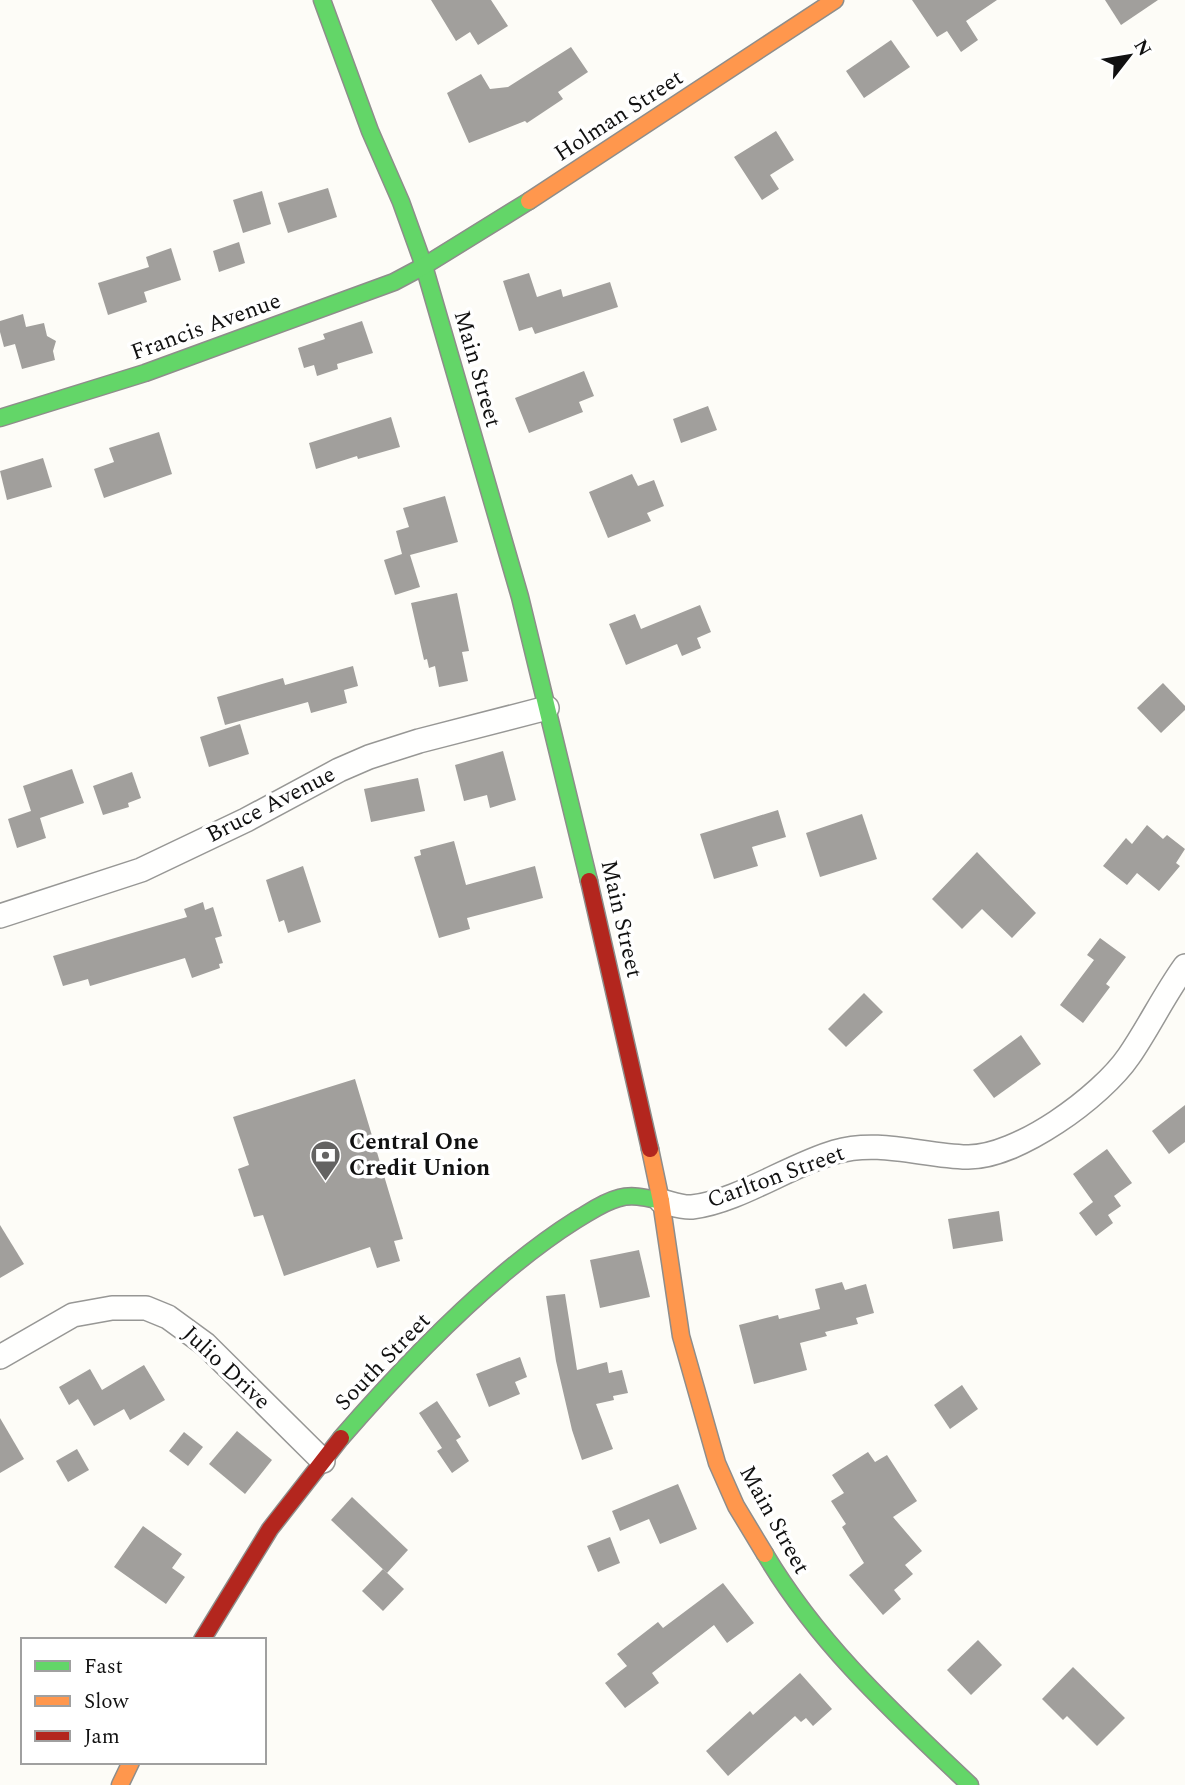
<svg xmlns="http://www.w3.org/2000/svg" width="1185" height="1785" viewBox="0 0 1185 1785" font-family="Spectral,serif">
	<style>
		.building { fill: #a19f9c }
		.lines { fill: none; stroke-linecap: round; stroke-linejoin: round }
		.street-casing { stroke: #979795; stroke-width: 26 }
		.fast-casing { stroke: #8e8d8b; stroke-width: 19 }
		.slow-casing { stroke: #8e8d8b; stroke-width: 19 }
		.jam-casing { stroke: #8e8d8b; stroke-width: 19 }
		.street { stroke: #fffffe; stroke-width: 23 }
		.fast { stroke: #63d668; stroke-width: 16 }
		.slow { stroke: #ff974d; stroke-width: 16 }
		.jam { stroke: #b3261e; stroke-width: 16 }
		.labels { text-anchor: middle; dominant-baseline: central; stroke-width: 7; stroke-linejoin: round; paint-order: stroke }
		.street-label { font-size: 23px; fill: #111; stroke: #fff }
		.poi-label { font-size: 23px; font-weight: bold; fill: #111; stroke: #fff; text-anchor: start }
	</style>
	<rect width="100%" height="100%" fill="#fdfcf7"/>
	<g class="building">
		<path d="M431 0H491L508 26 478 45 470 32 456 41Z"/>
		<path d="M912 0H997L966 21 978 40 961 52 947 31 937 37Z"/>
		<path d="M1105 0H1158L1121 25Z"/>
		<path d="M891 40 910 67 864 98 846 71Z"/>
		<path d="M571 47 588 72 558 92 563 99 527 123 525 121 469 143 447 93 481 74 490 89 508 87Z"/>
		<path d="M776 131 794 160 770 175 779 189 762 200 734 157Z"/>
		<path d="M328 188 337 217 288 233 278 203Z"/>
		<path d="M262 191 271 224 243 233 233 200Z"/>
		<path d="M239 242 245 263 219 272 213 251Z"/>
		<path d="M171 248 181 280 144 292 147 302 108 315 98 283 149 267 146 257Z"/>
		<path d="M529 273 537 297 561 289 563 297 610 282 618 307 535 334 532 327 519 331 503 281Z"/>
		<path d="M23 314 26 327 44 323 47 336 56 341 53 351 55 360 22 369 15 344 4 347 0 332V321Z"/>
		<path d="M362 321 373 353 337 364 338 369 317 376 314 365 304 368 298 348 325 339 323 334Z"/>
		<path d="M584 371 594 396 579 402 583 412 529 433 515 398Z"/>
		<path d="M708 406 717 430 681 443 673 419Z"/>
		<path d="M391 417 400 447 358 459 357 456 316 469 309 443Z"/>
		<path d="M159 432 172 474 104 498 94 469 114 462 109 448Z"/>
		<path d="M43 458 52 487 7 500 0 471Z"/>
		<path d="M632 474 638 486 654 480 664 506 647 513 651 521 608 538 589 492Z"/>
		<path d="M445 496 458 542 410 555 420 587 395 595 384 560 402 554 396 531 409 527 403 508Z"/>
		<path d="M457 593 469 651 462 652 468 681 439 687 435 666 429 668 427 659 424 660 411 603Z"/>
		<path d="M700 605 711 632 697 638 701 648 682 656 677 644 626 665 609 624 635 614 641 629Z"/>
		<path d="M353 666 358 686 344 690 347 703 311 713 308 702 225 725 217 697 283 678 285 685Z"/>
		<path d="M1163 683 1185 706V710L1161 733 1137 708Z"/>
		<path d="M240 724 249 754 209 767 200 737Z"/>
		<path d="M503 751 516 800 490 808 487 795 464 801 455 765Z"/>
		<path d="M72 769 84 803 40 818 46 838 17 848 8 819 31 811 23 786Z"/>
		<path d="M132 772 141 798 128 803 129 807 103 815 93 786Z"/>
		<path d="M418 778 425 811 371 822 364 789Z"/>
		<path d="M778 810 786 837 752 847 758 866 714 879 700 834Z"/>
		<path d="M862 814 877 859 820 877 806 833Z"/>
		<path d="M1147 825 1163 839 1167 835 1185 849 1176 863 1180 866 1159 891 1137 873 1127 885 1103 866 1126 838 1132 844Z"/>
		<path d="M454 841 466 885 535 866 543 898 467 918 470 929 439 938 414 857 421 855 420 850Z"/>
		<path d="M977 852 1036 913 1012 938 982 909 962 929 932 899Z"/>
		<path d="M303 866 321 922 288 933 284 920 279 922 266 880Z"/>
		<path d="M203 902 205 910 213 907 222 936 215 938 223 963 219 964 220 968 192 978 185 958 90 986 88 979 63 986 53 956 187 917 184 909Z"/>
		<path d="M1100 938 1126 957 1106 984 1110 987 1083 1023 1060 1005 1094 960 1087 955Z"/>
		<path d="M864 993 883 1012 846 1047 828 1029Z"/>
		<path d="M1021 1035 1041 1064 994 1098 973 1070Z"/>
		<path d="M355 1079 403 1239 394 1241 400 1261 377 1268 370 1247 284 1276 263 1215 254 1217 238 1169 249 1165 233 1117Z"/>
		<path d="M1185 1105V1142L1169 1154 1152 1131Z"/>
		<path d="M1107 1149 1132 1183 1114 1196 1121 1206 1108 1215 1113 1223 1096 1236 1079 1213 1093 1202 1073 1174Z"/>
		<path d="M999 1211 1003 1241 953 1249 948 1219Z"/>
		<path d="M0 1225 24 1264 0 1278Z"/>
		<path d="M639 1250 650 1297 600 1308 590 1260Z"/>
		<path d="M842 1282 845 1290 866 1284 874 1313 856 1318 858 1324 825 1332 827 1336 800 1343 807 1370 754 1384 739 1325 778 1315 779 1319 820 1309 815 1289Z"/>
		<path d="M565 1294 577 1370 607 1362 609 1373 622 1370 628 1393 613 1396 614 1400 596 1404 613 1449 582 1460 572 1430 556 1361 546 1296Z"/>
		<path d="M520 1357 527 1377 515 1382 520 1394 489 1407 476 1374Z"/>
		<path d="M144 1365 165 1400 130 1420 124 1409 94 1426 78 1399 69 1405 59 1387 90 1369 102 1390Z"/>
		<path d="M962 1385 978 1409 950 1429 934 1405Z"/>
		<path d="M437 1401 461 1437 456 1440 469 1461 452 1473 437 1451 442 1448 419 1413Z"/>
		<path d="M0 1418 24 1459 0 1473Z"/>
		<path d="M237 1431 272 1460 245 1494 209 1464Z"/>
		<path d="M184 1432 203 1447 188 1466 169 1451Z"/>
		<path d="M77 1449 89 1470 68 1482 56 1461Z"/>
		<path d="M868 1452 875 1462 887 1455 917 1501 893 1517 922 1551 905 1565 913 1574 894 1590 901 1599 883 1615 849 1575 864 1563 842 1527 846 1524 831 1501 844 1493 832 1475Z"/>
		<path d="M678 1484 697 1529 660 1544 649 1519 620 1531 612 1511Z"/>
		<path d="M352 1497 408 1550 387 1573 331 1520Z"/>
		<path d="M143 1526 182 1554 172 1568 185 1577 166 1604 114 1567Z"/>
		<path d="M610 1537 620 1563 598 1572 587 1546Z"/>
		<path d="M383 1569 404 1589 383 1611 362 1591Z"/>
		<path d="M723 1583 754 1623 727 1643 714 1625 652 1673 659 1683 625 1708 605 1683 627 1666 617 1654 658 1622 663 1628Z"/>
		<path d="M978 1640 1002 1665 971 1695 947 1670Z"/>
		<path d="M1073 1667 1125 1718 1097 1746 1067 1716 1063 1720 1042 1699Z"/>
		<path d="M800 1673 832 1709 813 1726 806 1718 801 1722 795 1716 728 1776 706 1751 750 1711 753 1715Z"/>
	</g>
	<g class="lines">
		<defs>
			<g id="street">
				<path d="M0 916 141 870 246 820 339 770 369 757 419 741 547 708"/>
				<path d="M661 1201C670 1203 682 1208 692 1207 737 1202 790 1165 835 1152 878 1139 923 1156 967 1157 1017 1158 1101 1097 1129 1056 1149 1027 1164 995 1185 966"/>
				<path d="M0 1357 73 1315 112 1308H146L168 1317 205 1344 323 1461"/>
			</g>
			<g id="fast">
				<path d="M322 0 370 131 401 202 424 266 520 597 589 881"/>
				<path d="M0 418 145 373 394 282 424 266 529 201"/>
				<path d="M341 1438C406 1363 492 1273 576 1220 590 1212 603 1202 619 1198 633 1194 647 1198 661 1201"/>
				<path d="M765 1554C819 1645 894 1713 970 1785"/>
			</g>
			<g id="slow">
				<path d="M529 201 835 0"/>
				<path d="M650 1149 661 1201 681 1336 717 1463 736 1506 765 1554"/>
				<path d="M120 1785 131 1762"/>
			</g>
			<g id="jam">
				<path d="M589 881 650 1149"/>
				<path d="M202 1640 270 1529 341 1438"/>
			</g>
		</defs>
		<use href="#street" class="street-casing"/>
		<use href="#fast" class="fast-casing"/>
		<use href="#slow" class="slow-casing"/>
		<use href="#jam" class="jam-casing"/>
		<use href="#street" class="street"/>
		<use href="#fast" class="fast"/>
		<use href="#slow" class="slow"/>
		<use href="#jam" class="jam"/>
	</g>
	<defs>
		<symbol id="bank-pin" viewBox="-11 -11 22 30"><path d="M0 17L-7.5 6A9.5 9.5 0 1 1 7.5 6Z" fill="#646362" stroke="#fff"/><path d="M-6-4H6V4H-6ZM0-2.3a2.3 2.3 0 1 0 0 4.6a2.3 2.3 0 1 0 0-4.6Z" fill="#fff"/></symbol>
	</defs>
	<g fill-rule="evenodd">
		<use href="#bank-pin" x="308" y="1138" width="35" height="47"/>
	</g>
	<g class="labels">
		<g class="street-label">
			<text transform="translate(619 116) rotate(-33)">Holman Street</text>
			<text transform="translate(206 327) rotate(-20)">Francis Avenue</text>
			<text transform="translate(477 369) rotate(74)">Main Street</text>
			<text transform="translate(271 805) rotate(-27)">Bruce Avenue</text>
			<text transform="translate(621 919) rotate(77)">Main Street</text>
			<text transform="translate(776 1177) rotate(-20)">Carlton Street</text>
			<text transform="translate(383 1362) rotate(-46)">South Street</text>
			<text transform="translate(226 1368) rotate(43)">Julio Drive</text>
			<text transform="translate(774 1520) rotate(61)">Main Street</text>
		</g>
		<g class="poi-label">
			<text x="349" y="1142">Central One<tspan x="349" dy="26">Credit Union</tspan></text>
		</g>
	</g>
	<rect x="21" y="1638" width="245" height="126" fill="#ffffff" stroke="#a0a0a0" stroke-width="2"/>
	<rect x="35" y="1661" width="35" height="10" fill="#63d668" stroke="#a0a0a0" stroke-width="2"/>
	<text x="84" y="1673" font-size="21" fill="#111111">Fast</text>
	<rect x="35" y="1696" width="35" height="10" fill="#ff974d" stroke="#a0a0a0" stroke-width="2"/>
	<text x="84" y="1708" font-size="21" fill="#111111">Slow</text>
	<rect x="35" y="1731" width="35" height="10" fill="#b3261e" stroke="#a0a0a0" stroke-width="2"/>
	<text x="84" y="1743" font-size="21" fill="#111111">Jam</text>
	<g transform="translate(1129 56) rotate(59)" stroke="#ffffff" stroke-width="5" paint-order="stroke">
	<path d="M0-5L12 26L0 18L-12 26Z" fill="#111111"/>
	<text y="-10" font-size="19" font-weight="bold" text-anchor="middle" fill="#111111">N</text>
	</g>
</svg>
